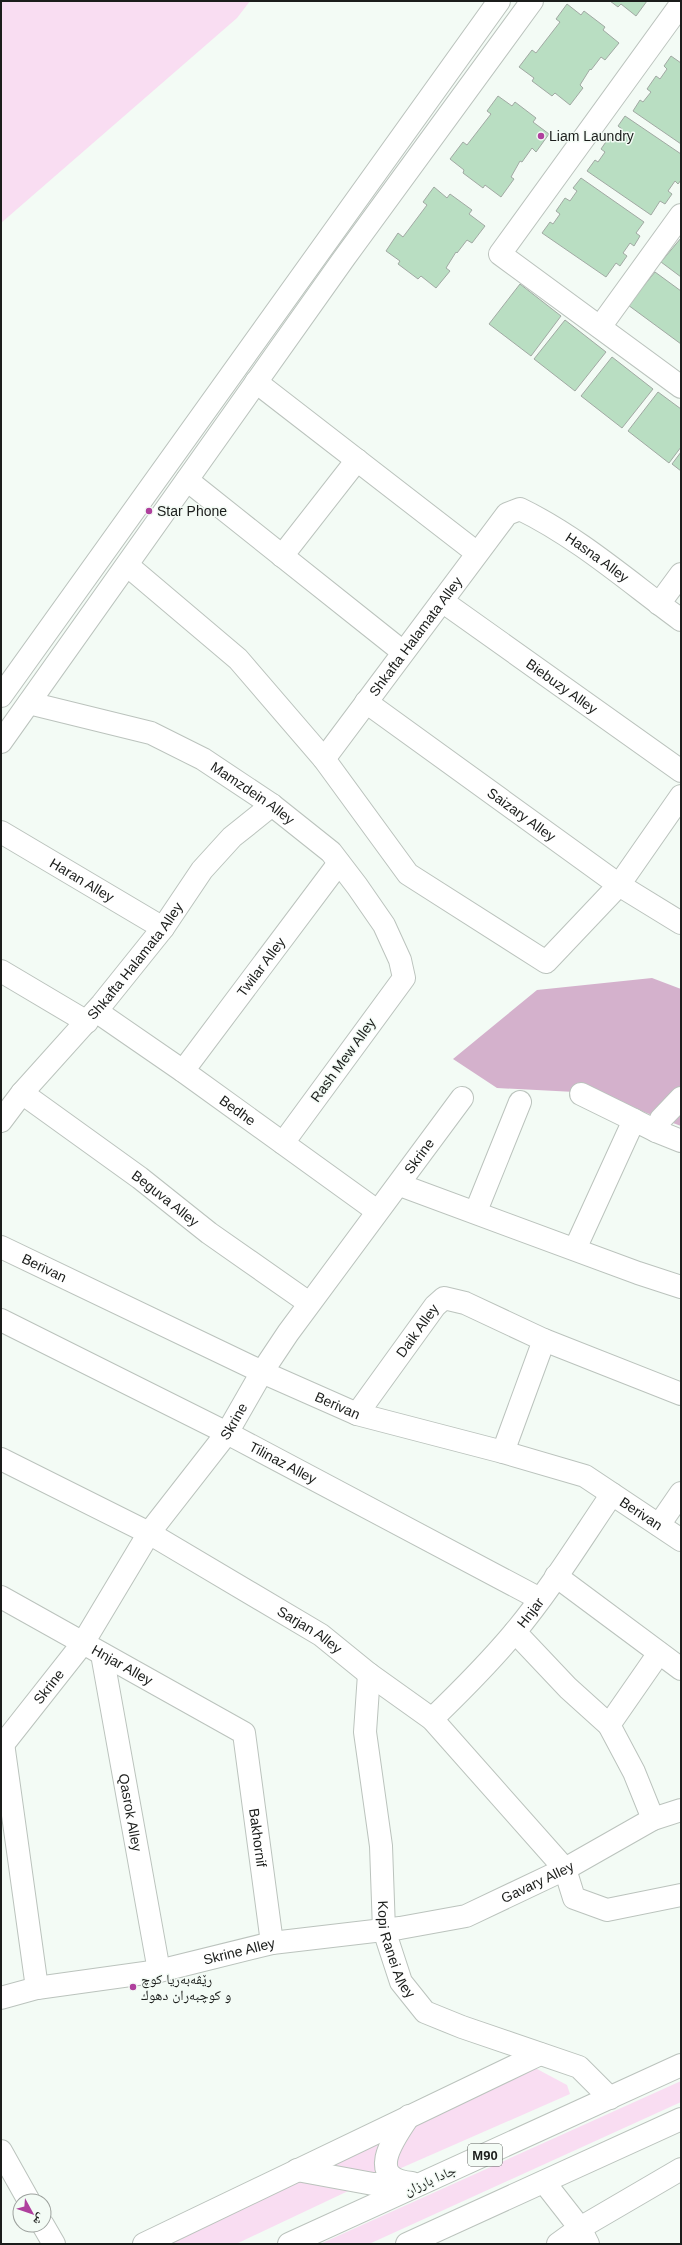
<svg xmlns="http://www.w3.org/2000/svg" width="682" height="2245" viewBox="0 0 682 2245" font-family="Arial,'Noto Naskh Arabic',sans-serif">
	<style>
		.green { fill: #f9ddf2 }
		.forest { fill: #d4b1cc }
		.building { fill: #b9dec2; stroke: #a1a9a3 }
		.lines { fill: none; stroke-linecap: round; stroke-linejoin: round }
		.minor-casing { stroke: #bbc3bd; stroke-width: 24 }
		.major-casing { stroke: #bbc3bd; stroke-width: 24 }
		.highway-casing { stroke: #bbc3bd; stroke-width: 24 }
		.minor { stroke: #fff; stroke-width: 22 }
		.major { stroke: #fff; stroke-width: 22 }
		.highway { stroke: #fff; stroke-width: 22 }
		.poi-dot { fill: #af409d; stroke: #f3fbf5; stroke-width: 1.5 }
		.labels { text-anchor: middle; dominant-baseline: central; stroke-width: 3; stroke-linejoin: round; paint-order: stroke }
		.shield { fill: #f3fbf5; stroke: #5c605c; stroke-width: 1 }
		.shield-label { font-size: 13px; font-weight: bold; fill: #1b1d1b }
		.poi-label { font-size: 14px; fill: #1b1d1b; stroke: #f3fbf5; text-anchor: start }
		.street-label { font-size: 14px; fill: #1b1d1b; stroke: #f3fbf5 }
	</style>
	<rect width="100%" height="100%" fill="#f3fbf5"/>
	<g class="green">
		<path d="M1 1H250L237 18 1 223Z"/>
		<path d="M522 2066 537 2069 567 2085 570 2094 392 2172 404 2127Z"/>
		<path d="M681 2081V2102L369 2244H320Z"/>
		<path d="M404 2121 387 2173 369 2181 309 2169Z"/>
		<path d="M298 2172 363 2184 236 2244H153Z"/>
	</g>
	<path class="forest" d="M652 978 681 989V1126L594 1093 497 1088 453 1059 537 990Z"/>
	<g class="building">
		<path d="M610 1H647L636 16 621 4 618 7Z"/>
		<path d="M567 4 581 15 584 11 605 27 603 30 619 43 605 60 601 57 591 70 590 69 580 85 583 88 570 105 555 93 552 96 532 81 534 78 519 67 532 50 536 53 560 22 556 19Z"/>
		<path d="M671 56 681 63V144L633 111 640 100 643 102 651 92 647 89 656 76 660 79 667 69 664 66Z"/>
		<path d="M498 96 512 106 515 102 536 118 533 122 549 134 536 152 532 148 522 162 520 161 511 177 514 179 501 197 485 185 483 188 463 173 464 170 450 159 463 142 467 145 491 114 487 111Z"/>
		<path d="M625 116 681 154V180L678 184 675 181 668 191 672 194 665 204 660 201 651 215 587 171 595 160 598 162 605 152 601 149 610 136 614 139 622 129 618 126Z"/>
		<path d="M581 178 644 222 636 233 640 236 634 246 630 243 623 253 627 256 620 266 616 263 606 277 542 233 550 222 553 224 560 214 556 211 565 198 570 201 577 191 573 188Z"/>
		<path d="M434 187 447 198 450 194 472 210 469 214 485 226 472 243 467 240 457 253 456 252 446 268 450 271 436 288 421 276 418 279 398 264 400 261 386 251 398 233 403 237 427 205 423 202Z"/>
		<path d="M681 238V277L661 262Z"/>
		<path d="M655 272 681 291V344L628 305Z"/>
		<path d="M520 284 561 316 531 356 489 324Z"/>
		<path d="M565 320 606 352 575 391 534 359Z"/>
		<path d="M612 357 653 389 622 428 581 396Z"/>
		<path d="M658 392 681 409V447L669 463 628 431Z"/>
		<path d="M681 452V471L672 464Z"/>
	</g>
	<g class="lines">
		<defs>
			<g id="minor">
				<path d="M681 4 500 254 681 387"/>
				<path d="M600 327 681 215"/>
				<path d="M256 382 477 553"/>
				<path d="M187 480 403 652"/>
				<path d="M282 556 357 460"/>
				<path d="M127 565 238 659 324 759 408 874 546 962 619 885 681 796"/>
				<path id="s1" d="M442 601 681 771"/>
				<path d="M659 604 681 574"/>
				<path d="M1 696 499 1"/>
				<path id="s2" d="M366 702 619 885 681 923"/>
				<path id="s3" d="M29 703 151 733 203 759 272 805 331 852 357 886 384 925 400 960 404 978 283 1143"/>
				<path d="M1 742 345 257 532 1"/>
				<path id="s4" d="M324 759 507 514 520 509C578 537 629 582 681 620"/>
				<path id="s5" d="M1 832 163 928"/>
				<path d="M1 971 87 1022"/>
				<path id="s6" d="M96 1011 183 1071 377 1211"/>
				<path id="s7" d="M183 1071 339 863"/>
				<path id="s8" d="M22 1093 140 1178 209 1233 309 1303"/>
				<path d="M581 1094 634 1120"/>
				<path id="s9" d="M1 1121 22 1093 102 1004 163 928 202 870 232 837 272 805"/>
				<path d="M656 1131 661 1119 681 1098"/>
				<path d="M400 1185 638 1273 681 1287"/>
				<path d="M476 1211 520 1102"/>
				<path id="s10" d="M1 1247 262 1372 357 1414 503 1452 585 1476 681 1540"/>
				<path d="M575 1249 634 1120 656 1131 681 1141"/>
				<path id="s11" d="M1 1320 227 1433 540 1599"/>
				<path d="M544 1340 681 1394"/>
				<path id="s12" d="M357 1414 435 1306 444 1298 465 1303 544 1340 503 1452"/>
				<path id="s13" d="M1 1459 149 1533 321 1635 369 1674 432 1719 565 1869 574 1898 607 1910 681 1895"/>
				<path d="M659 1525 681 1493"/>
				<path d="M556 1576 681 1669"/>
				<path id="s14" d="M1 1597 244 1733 272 1943"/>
				<path d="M515 1632 568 1688 609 1725 634 1772 653 1819"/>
				<path id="s15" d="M102 1654 159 1971"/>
				<path id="s16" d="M369 1674 365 1732 381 1846 384 1930 401 1982 425 2012 462 2027 579 2067 610 2098"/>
				<path id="s17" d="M432 1719C461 1691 488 1664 514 1633 550 1590 580 1541 612 1494"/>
				<path d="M609 1725 659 1653"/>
				<path d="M3 1743 37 1988"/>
				<path id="s18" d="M1 1747 83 1643 149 1533 227 1433 262 1372 288 1333 462 1098"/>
				<path id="s19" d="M1 1998 37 1988 159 1971 272 1943 400 1928 466 1916 565 1869 653 1819 681 1810"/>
				<path d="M1 2151 29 2201"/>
				<path d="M544 2182 580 2228 588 2244"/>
				<path d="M43 2225 54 2244"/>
				<path d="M558 2244 580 2228 681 2169"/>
			</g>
			<path id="major" d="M144 2244 540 2054"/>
			<g id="highway">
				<path d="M409 2116C394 2138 364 2179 412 2183"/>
				<path d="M297 2170 373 2184H412"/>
				<path d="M289 2244 681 2065"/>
				<path d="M407 2244 681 2119"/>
			</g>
		</defs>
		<use href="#minor" class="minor-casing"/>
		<use href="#major" class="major-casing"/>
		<use href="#highway" class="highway-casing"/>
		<use href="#minor" class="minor"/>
		<use href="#major" class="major"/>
		<use href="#highway" class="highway"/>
	</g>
	<g class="poi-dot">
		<circle cx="541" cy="136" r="4"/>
		<circle cx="149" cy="511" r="4"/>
		<circle cx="133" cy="1987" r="4"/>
	</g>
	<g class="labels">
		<rect class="shield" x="468" y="2144" width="34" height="22" rx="3"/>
		<g class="shield-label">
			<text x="485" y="2155">M90</text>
		</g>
		<g class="poi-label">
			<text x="549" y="136">Liam Laundry</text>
			<text x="157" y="511">Star Phone</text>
			<text x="141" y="1979">رێڤه‌به‌ریا كوچ<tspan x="141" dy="16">و كوچبه‌ران دهوك</tspan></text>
		</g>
		<g class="street-label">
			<text stroke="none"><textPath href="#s4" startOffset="411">Hasna Alley</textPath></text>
			<text stroke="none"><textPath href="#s4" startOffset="153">Shkafta Halamata Alley</textPath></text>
			<text stroke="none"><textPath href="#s1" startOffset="147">Biebuzy Alley</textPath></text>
			<text stroke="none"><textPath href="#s3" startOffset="244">Mamzdein Alley</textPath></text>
			<text stroke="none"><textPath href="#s2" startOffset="192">Saizary Alley</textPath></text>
			<text stroke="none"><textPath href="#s5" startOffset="94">Haran Alley</textPath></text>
			<text stroke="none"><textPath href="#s9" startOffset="209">Shkafta Halamata Alley</textPath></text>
			<text stroke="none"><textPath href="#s7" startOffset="130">Twilar Alley</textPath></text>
			<text transform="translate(343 1060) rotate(-54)">Rash Mew Alley</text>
			<text stroke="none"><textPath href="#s6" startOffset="173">Bedhe</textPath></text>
			<text stroke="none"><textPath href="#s18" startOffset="725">Skrine</textPath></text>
			<text stroke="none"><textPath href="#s8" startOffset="178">Beguva Alley</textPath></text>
			<text stroke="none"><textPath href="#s10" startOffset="48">Berivan</textPath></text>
			<text stroke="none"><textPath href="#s12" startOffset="103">Daik Alley</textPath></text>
			<text stroke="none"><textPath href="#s10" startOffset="372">Berivan</textPath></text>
			<text stroke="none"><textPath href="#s18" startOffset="401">Skrine</textPath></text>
			<text stroke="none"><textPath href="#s11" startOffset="316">Tilinaz Alley</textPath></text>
			<text stroke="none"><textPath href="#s10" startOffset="697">Berivan</textPath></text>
			<text stroke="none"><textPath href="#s17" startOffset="145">Hnjar</textPath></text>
			<text stroke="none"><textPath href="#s13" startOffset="353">Sarjan Alley</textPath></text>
			<text stroke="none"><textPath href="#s14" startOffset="139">Hnjar Alley</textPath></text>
			<text stroke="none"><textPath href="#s18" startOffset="77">Skrine</textPath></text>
			<text stroke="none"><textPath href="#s15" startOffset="161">Qasrok Alley</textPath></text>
			<text stroke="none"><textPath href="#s14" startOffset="384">Bakhornif</textPath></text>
			<text stroke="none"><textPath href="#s19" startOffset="552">Gavary Alley</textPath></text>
			<text stroke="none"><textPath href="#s16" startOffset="279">Kopi Ranei Alley</textPath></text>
			<text stroke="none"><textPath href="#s19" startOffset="243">Skrine Alley</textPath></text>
			<text transform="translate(430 2180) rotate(-24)">جادا بارزان</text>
		</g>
	</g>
	<rect width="682" height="2245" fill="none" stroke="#1b1d1b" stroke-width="4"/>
	<g transform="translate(32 2213) rotate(130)"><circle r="19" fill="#f3fbf5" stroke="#9da29e"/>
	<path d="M0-3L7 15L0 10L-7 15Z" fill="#af409d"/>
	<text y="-6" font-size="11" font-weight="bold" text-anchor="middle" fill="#1b1d1b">ش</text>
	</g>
</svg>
